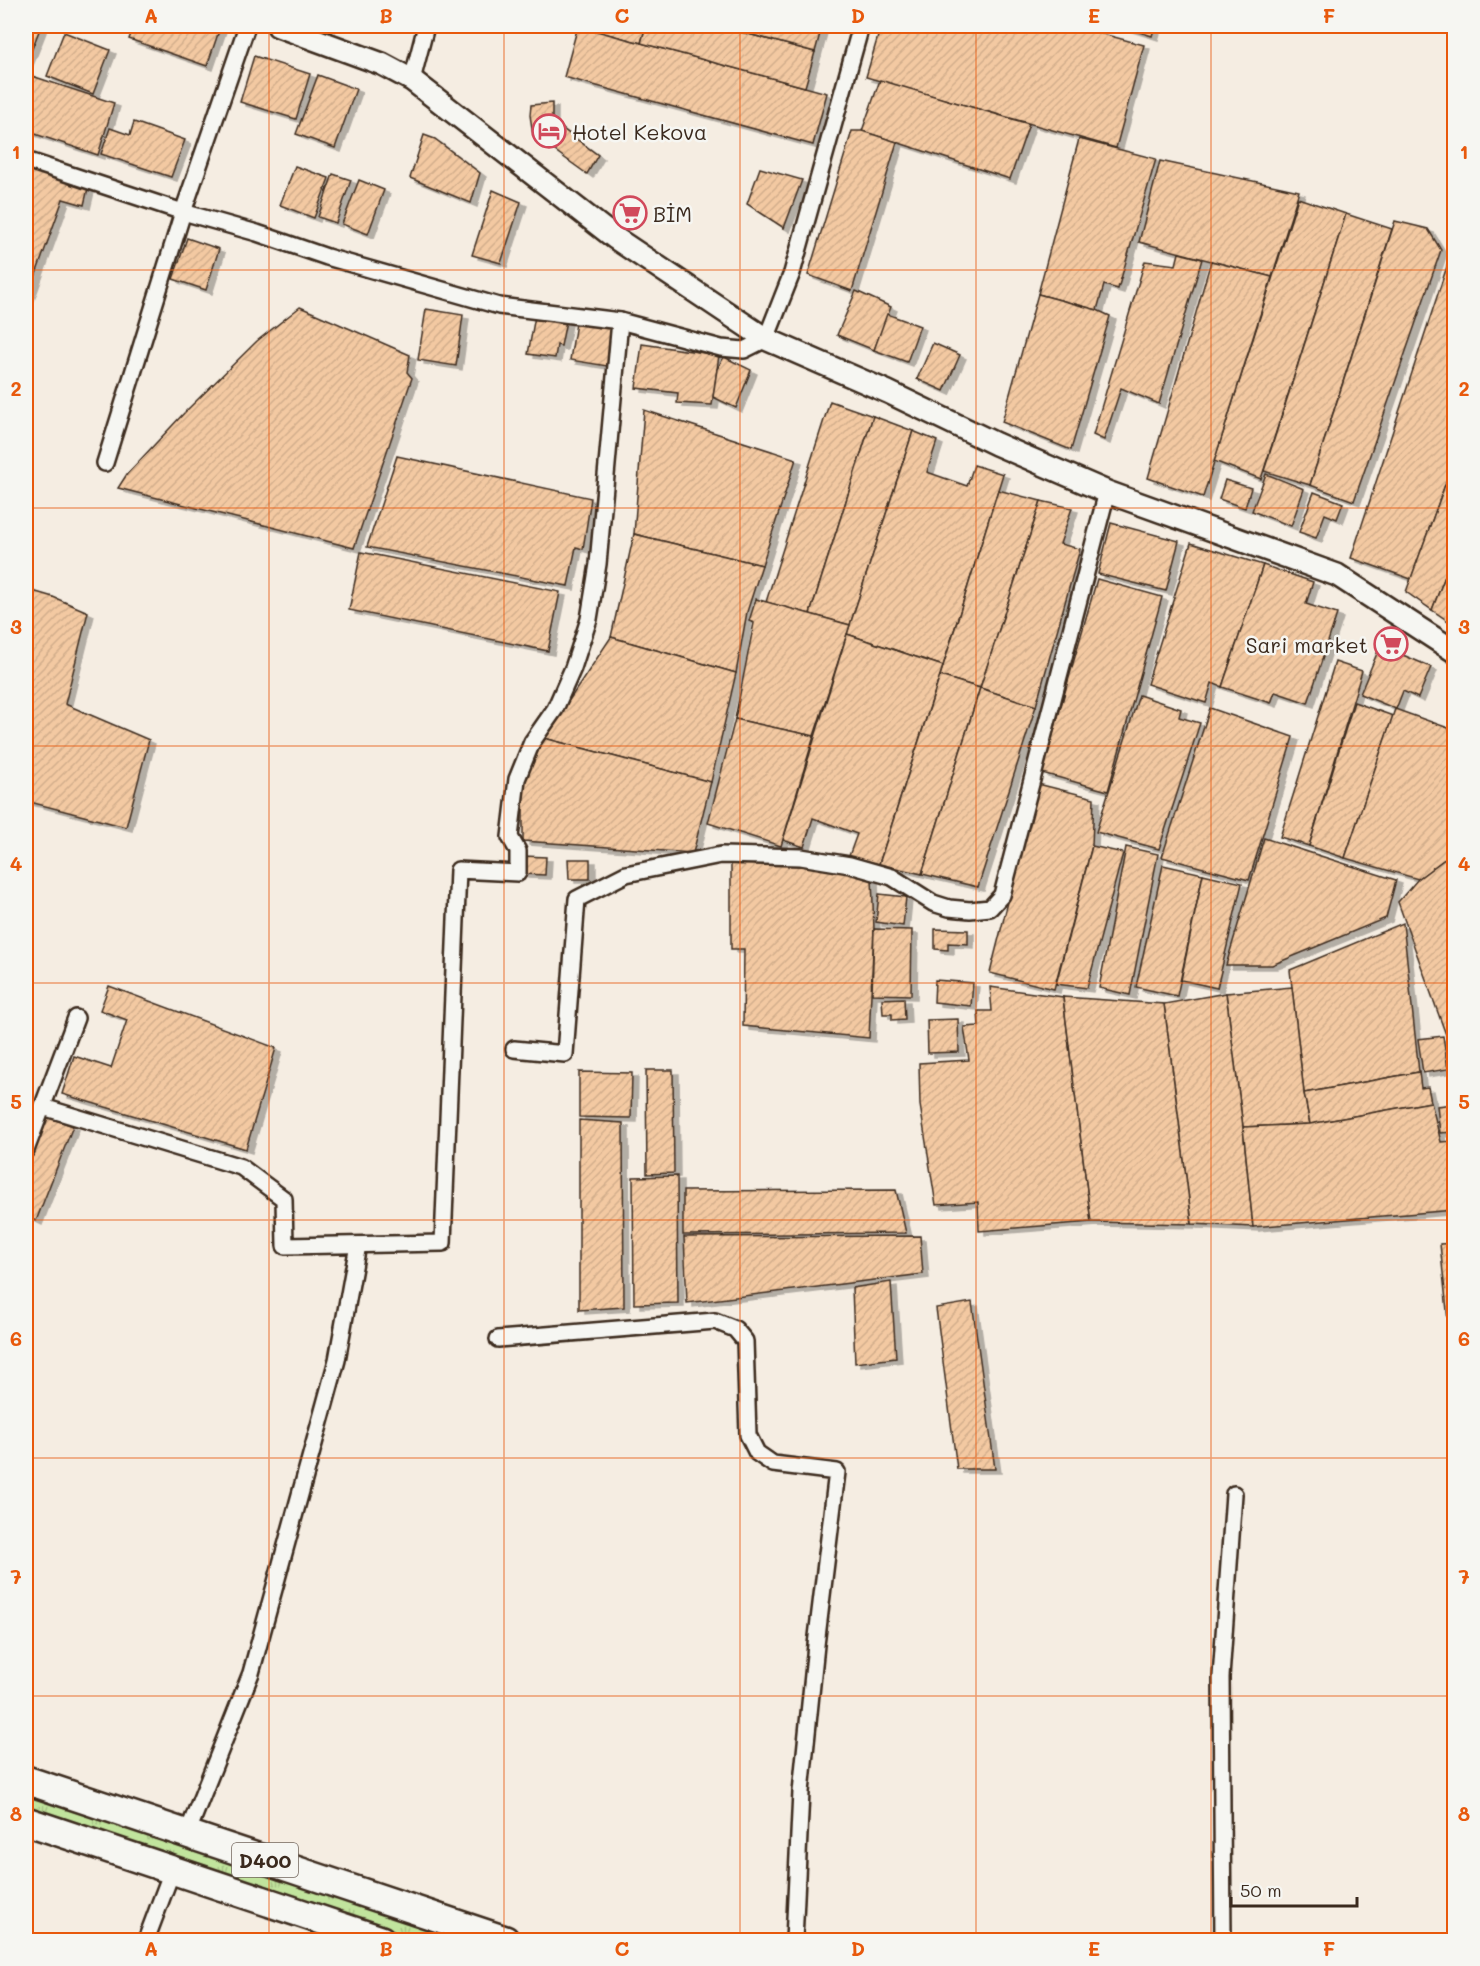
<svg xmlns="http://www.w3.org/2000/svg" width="1480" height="1966" viewBox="0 0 1480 1966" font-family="Mali,sans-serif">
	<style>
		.grass { fill: url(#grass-tufts); stroke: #7e875e; stroke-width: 1.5 }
		.building { fill: url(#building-hatch); stroke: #3b2a1e; stroke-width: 1.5; filter: url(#shadow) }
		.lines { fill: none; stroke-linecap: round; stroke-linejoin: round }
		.street-casing { stroke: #3b2a1e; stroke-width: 20 }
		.secondary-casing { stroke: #3b2a1e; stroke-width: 26 }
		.highway-casing { stroke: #3b2a1e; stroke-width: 32 }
		.street { stroke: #f6f6f2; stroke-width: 15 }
		.secondary { stroke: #f6f6f2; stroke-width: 21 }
		.highway { stroke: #f6f6f2; stroke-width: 27 }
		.grid { fill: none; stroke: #e8590c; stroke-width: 1.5; stroke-opacity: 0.55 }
		.labels { text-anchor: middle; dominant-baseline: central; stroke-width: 5; stroke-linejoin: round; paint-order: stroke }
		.shield { fill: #f6f6f2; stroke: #73675e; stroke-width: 1.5 }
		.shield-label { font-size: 20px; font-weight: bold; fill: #3b2a1e }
		.poi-label { font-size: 21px; fill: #3b2a1e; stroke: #f6f6f2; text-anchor: start }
		.neatline { fill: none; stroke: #e8590c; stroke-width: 2 }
		.grid-label { font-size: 20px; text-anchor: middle; font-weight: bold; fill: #e8590c }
	</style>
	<defs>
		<pattern id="grass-tufts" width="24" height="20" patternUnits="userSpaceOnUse" patternTransform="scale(1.5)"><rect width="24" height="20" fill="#c1e49d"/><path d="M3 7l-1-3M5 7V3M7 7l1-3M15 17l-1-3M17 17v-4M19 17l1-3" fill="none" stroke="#a7c487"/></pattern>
		<pattern id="building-hatch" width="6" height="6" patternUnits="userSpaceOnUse" patternTransform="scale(1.5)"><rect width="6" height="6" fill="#f3c9a2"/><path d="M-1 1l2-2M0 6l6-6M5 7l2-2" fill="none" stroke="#d1ad8b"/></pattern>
		<filter id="shadow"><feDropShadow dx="6" dy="4" stdDeviation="0" flood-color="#0004"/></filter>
	</defs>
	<rect width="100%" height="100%" fill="#f5ede2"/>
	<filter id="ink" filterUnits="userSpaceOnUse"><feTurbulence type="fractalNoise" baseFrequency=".0167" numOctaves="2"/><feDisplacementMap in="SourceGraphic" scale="12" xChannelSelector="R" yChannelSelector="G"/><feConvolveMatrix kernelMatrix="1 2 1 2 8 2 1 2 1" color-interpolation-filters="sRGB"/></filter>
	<g filter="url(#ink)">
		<path class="grass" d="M26 1794 466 1940H406L26 1811Z"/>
		<g class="building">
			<path d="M26 26H41L26 64Z"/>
			<path d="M134 26H214L220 28 207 66 129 39Z"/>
			<path d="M577 26H646L641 43Z"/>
			<path d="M578 26 827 93 813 145 564 77Z"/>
			<path d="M646 26H719L815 52 805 87 641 43Z"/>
			<path d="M719 26H822L815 52Z"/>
			<path d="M881 26H1073L1144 45 1116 148 866 77Z"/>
			<path d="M1120 26H1155L1152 36Z"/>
			<path d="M64 32 110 50 93 94 47 76Z"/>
			<path d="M254 56 310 74 296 119 240 102Z"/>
			<path d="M26 74 114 103 98 155 26 131Z"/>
			<path d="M318 75 356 89 335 148 296 134Z"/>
			<path d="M880 80 1029 124 1010 179 862 131Z"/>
			<path d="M552 103V121L598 155 587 174 533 135 530 115 531 105Z"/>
			<path d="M134 122 185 140 171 177 101 154 110 128 130 135Z"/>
			<path d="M852 131H862L897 142 852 291 808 275Z"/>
			<path d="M424 135 435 139 480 173 471 203 410 178Z"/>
			<path d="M1079 139 1156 159 1118 289 1104 285 1097 310 1038 294Z"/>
			<path d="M1160 161 1299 191 1272 277 1139 242Z"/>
			<path d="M26 165 89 184 84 205 63 199 26 302Z"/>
			<path d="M295 166 329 178 314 218 280 205Z"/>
			<path d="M760 168 802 180 784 228 747 204Z"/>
			<path d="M333 174 351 180 336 223 318 217Z"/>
			<path d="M359 180 384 190 368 234 342 224Z"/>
			<path d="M493 190 521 202 501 263 472 255Z"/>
			<path d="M1298 198 1346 214 1261 479 1214 461Z"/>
			<path d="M1346 214 1392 229 1310 485 1264 471Z"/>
			<path d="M1395 221 1428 229 1441 250 1354 501 1310 485Z"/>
			<path d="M187 238 219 249 206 290 173 279Z"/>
			<path d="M1454 245V460L1411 579 1351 558Z"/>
			<path d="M1179 253 1202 259 1159 404 1121 388 1104 440 1093 435 1145 261 1176 265Z"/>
			<path d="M1211 261 1272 277 1203 497 1148 478Z"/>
			<path d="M856 291 891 307 874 350 837 335Z"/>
			<path d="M1038 294 1097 310 1110 316 1071 450 1002 422Z"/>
			<path d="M300 307 410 355 407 372 412 378 354 548 118 488 127 474 186 411 257 341Z"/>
			<path d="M426 309 463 315 456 366 418 360Z"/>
			<path d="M887 314 920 326 907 362 874 350Z"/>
			<path d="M535 316 566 321 561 346 557 345 555 358 528 354Z"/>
			<path d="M576 323 613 329 607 366 570 360Z"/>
			<path d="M933 343 960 355 944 391 917 379Z"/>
			<path d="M642 344 719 355 712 405 677 403 678 393 636 388Z"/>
			<path d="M724 357 751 370 736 408 713 397 717 369Z"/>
			<path d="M830 401 873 416 810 614 766 602Z"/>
			<path d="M644 410 796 459 762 565 634 534Z"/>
			<path d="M873 416 913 431 850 625 810 614Z"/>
			<path d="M913 431 937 441 927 472 967 486 974 465 1003 474 943 666 847 634Z"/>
			<path d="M397 456 591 498 583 549 576 547 568 586 367 547Z"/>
			<path d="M1454 460V553L1432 610 1406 592Z"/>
			<path d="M1266 474 1304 489 1291 526 1252 511Z"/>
			<path d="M1225 480 1251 488 1245 508 1219 499Z"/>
			<path d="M998 490 1041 501 980 688 940 676Z"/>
			<path d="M1314 492 1343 503 1337 519 1325 514 1316 538 1299 532Z"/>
			<path d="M1041 501 1072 508 1060 544 1080 549 1036 706 980 688Z"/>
			<path d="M1111 523 1179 541 1166 591 1098 574Z"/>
			<path d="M634 534 762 565 747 612 736 673 611 637Z"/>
			<path d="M1191 543 1263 565 1222 687 1212 683 1206 703 1147 684Z"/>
			<path d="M361 552 560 592 548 651 349 610Z"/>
			<path d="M1454 553V625L1432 610Z"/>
			<path d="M1263 565 1313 582 1306 604 1337 614 1308 703 1275 692 1271 703 1222 687Z"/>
			<path d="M1097 579 1162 597 1108 791 1042 773Z"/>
			<path d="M26 589 53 597 88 612 65 704 149 740 126 827 26 801Z"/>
			<path d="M756 599 850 625 814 736 735 719 754 623 749 621Z"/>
			<path d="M847 634 943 666 879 864 849 856 857 834 813 818 804 847 783 840Z"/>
			<path d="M611 637 736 673 711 782 544 738Z"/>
			<path d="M1383 639 1399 646 1396 652 1431 667 1418 698 1403 691 1396 709 1360 694Z"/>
			<path d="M1335 662 1362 671 1309 846 1280 837Z"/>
			<path d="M940 676 980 688 922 874 879 864Z"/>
			<path d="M980 688 1036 706 978 887 922 874Z"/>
			<path d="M1139 695 1181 709 1179 717 1200 723 1159 849 1096 832Z"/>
			<path d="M1354 702 1393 716 1345 858 1309 846Z"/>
			<path d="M1210 708 1293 737 1249 880 1162 857Z"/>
			<path d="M1395 709 1454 730V852L1418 879 1345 858Z"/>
			<path d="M735 719 814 736 781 846 708 823Z"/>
			<path d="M544 738 711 782 693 853 523 841V783Z"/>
			<path d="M1038 784 1094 798 1092 846 1054 989 990 973Z"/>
			<path d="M1264 838 1396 880 1386 918 1272 965H1226Z"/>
			<path d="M1092 846 1123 853 1087 988 1056 984Z"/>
			<path d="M1126 847 1158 854 1130 995 1099 988Z"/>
			<path d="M1454 852V1057L1398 902 1418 879Z"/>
			<path d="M523 856 546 857 545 875 522 874Z"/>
			<path d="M568 859H590V879H569Z"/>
			<path d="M731 861 815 862 872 878 874 929 869 1038 743 1026 744 949H731Z"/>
			<path d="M1163 865 1203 874 1177 996 1136 987Z"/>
			<path d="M1203 874 1242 883 1217 988 1181 980Z"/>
			<path d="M879 894 906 897 903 926 876 922Z"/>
			<path d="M1403 923 1419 1072 1304 1093 1290 970Z"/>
			<path d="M874 929 912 930 911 995 872 994Z"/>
			<path d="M935 929 968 930V944L948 943V950L935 949Z"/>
			<path d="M935 980 973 983 971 1006 934 1002Z"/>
			<path d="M109 986 276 1048 246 1149 62 1094 74 1056 111 1068 127 1020 100 1010Z"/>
			<path d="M990 987 1063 997 1091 1222 979 1231 978 1202 936 1205 920 1105 919 1063 969 1060 964 1027 979 1026 978 1011H992Z"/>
			<path d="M1292 987 1304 1093 1310 1124 1243 1127 1226 993Z"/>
			<path d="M1226 993 1243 1127 1253 1227 1192 1224 1164 1004Z"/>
			<path d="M1063 997 1164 1004 1192 1224 1091 1222Z"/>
			<path d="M904 998 905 1019 892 1020V1014H883L882 999Z"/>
			<path d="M958 1019 959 1052 928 1053 927 1020Z"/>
			<path d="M1443 1036 1448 1069 1423 1073 1418 1039Z"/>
			<path d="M646 1070H673L674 1173 647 1174Z"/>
			<path d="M579 1072 632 1073 631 1118 579 1117Z"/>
			<path d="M1419 1072 1421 1088 1428 1087 1431 1102 1310 1124 1304 1093Z"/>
			<path d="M1431 1102 1441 1142 1454 1141V1210L1253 1227 1243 1127 1310 1124Z"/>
			<path d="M1454 1104V1132L1440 1133 1437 1106Z"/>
			<path d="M46 1116 73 1126 36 1221 26 1216V1170Z"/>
			<path d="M579 1120 623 1123 624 1307 579 1310Z"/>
			<path d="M677 1176 678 1303 634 1304 633 1177Z"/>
			<path d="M896 1190 906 1233 683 1235V1191Z"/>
			<path d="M920 1236 923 1274 687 1303 684 1237Z"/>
			<path d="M1454 1243V1378L1440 1244Z"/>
			<path d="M891 1282 896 1358 855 1363 852 1288Z"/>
			<path d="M972 1302 995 1469H957L936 1308Z"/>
		</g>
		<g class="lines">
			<defs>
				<g id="street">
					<path d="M412 80 426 26"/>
					<path d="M26 160 183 212 257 233 327 257 499 306 620 321 721 348 744 350 766 339 792 273 861 26"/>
					<path d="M105 463 183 212 247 26"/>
					<path d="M514 1049 565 1054 577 899 626 874 721 855 801 857 850 865 892 877 933 903 949 908 970 910 990 908 1002 895 1107 492"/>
					<path d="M43 1107 241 1167 284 1199 285 1246 443 1243 458 870 518 873V851L510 837 517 779 532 742 555 709 573 668 589 619 598 564 620 321"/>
					<path d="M26 1150 76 1018"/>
					<path d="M498 1339 715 1321 735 1329 745 1341 748 1435 757 1453 773 1464 837 1472 816 1645 801 1792 794 1940"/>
					<path d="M187 1834 251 1673 337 1360 358 1245"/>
					<path d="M146 1940 172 1871"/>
					<path d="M1223 1940 1221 1677 1234 1494"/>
				</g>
				<path id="secondary" d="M278 26 382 64 412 80 615 238 766 339 888 392 996 444 1107 492 1337 575 1454 651"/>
				<g id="highway">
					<path d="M26 1780 505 1940"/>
					<path d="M26 1821 381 1940"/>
				</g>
			</defs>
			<use href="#street" class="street-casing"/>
			<use href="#secondary" class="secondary-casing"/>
			<use href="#highway" class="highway-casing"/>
			<use href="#street" class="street"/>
			<use href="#secondary" class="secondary"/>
			<use href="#highway" class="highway"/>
		</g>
	</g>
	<path class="grid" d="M269 26V1940M504 26V1940M740 26V1940M976 26V1940M1211 26V1940M26 270H1454M26 508H1454M26 746H1454M26 983H1454M26 1220H1454M26 1458H1454M26 1696H1454"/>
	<defs>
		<symbol id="hotel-ring" viewBox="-11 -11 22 22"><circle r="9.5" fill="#f6f6f2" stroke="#d1495b" stroke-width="1.5"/><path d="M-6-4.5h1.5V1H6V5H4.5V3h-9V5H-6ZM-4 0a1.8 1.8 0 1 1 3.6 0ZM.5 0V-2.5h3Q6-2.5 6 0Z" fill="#d1495b"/></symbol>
		<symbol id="supermarket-ring" viewBox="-11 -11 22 22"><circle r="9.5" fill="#f6f6f2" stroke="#d1495b" stroke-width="1.5"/><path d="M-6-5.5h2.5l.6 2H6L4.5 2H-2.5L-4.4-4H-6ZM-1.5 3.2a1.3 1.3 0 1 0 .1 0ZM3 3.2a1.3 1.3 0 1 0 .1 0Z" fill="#d1495b"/></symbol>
	</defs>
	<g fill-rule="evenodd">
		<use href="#hotel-ring" x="530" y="112" width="38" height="38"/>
		<use href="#supermarket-ring" x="611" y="194" width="38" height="38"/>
		<use href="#supermarket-ring" x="1372" y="625" width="38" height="38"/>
	</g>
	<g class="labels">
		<rect class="shield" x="232" y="1843" width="66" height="34" rx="4.5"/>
		<g class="shield-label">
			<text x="265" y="1860">D400</text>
		</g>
		<g class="poi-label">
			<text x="572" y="131">Hotel Kekova</text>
			<text x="653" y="213">BİM</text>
			<text x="1368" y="644" text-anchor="end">Sari market</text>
		</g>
	</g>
	<rect width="1480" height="1966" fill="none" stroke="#f6f6f2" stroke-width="66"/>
	<path d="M1231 1897v9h126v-9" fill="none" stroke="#3b2a1e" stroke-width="3"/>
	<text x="1240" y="1897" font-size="18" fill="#3b2a1e" stroke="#f6f6f2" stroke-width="4.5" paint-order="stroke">50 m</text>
	<rect x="33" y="33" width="1414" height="1900" class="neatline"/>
	<g class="grid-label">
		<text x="151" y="23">A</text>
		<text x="386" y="23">B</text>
		<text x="622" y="23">C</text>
		<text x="858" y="23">D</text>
		<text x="1094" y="23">E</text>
		<text x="1329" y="23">F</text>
		<text x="16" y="159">1</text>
		<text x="1464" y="159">1</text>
		<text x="16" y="396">2</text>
		<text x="1464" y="396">2</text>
		<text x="16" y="634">3</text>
		<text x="1464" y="634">3</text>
		<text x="16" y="871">4</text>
		<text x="1464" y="871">4</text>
		<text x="16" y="1109">5</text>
		<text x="1464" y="1109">5</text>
		<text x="16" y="1346">6</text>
		<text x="1464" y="1346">6</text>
		<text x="16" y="1584">7</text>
		<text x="1464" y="1584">7</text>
		<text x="16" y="1821">8</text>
		<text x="1464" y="1821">8</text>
		<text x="151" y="1956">A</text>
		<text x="386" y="1956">B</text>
		<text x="622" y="1956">C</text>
		<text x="858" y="1956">D</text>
		<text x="1094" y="1956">E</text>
		<text x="1329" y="1956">F</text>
	</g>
</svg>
